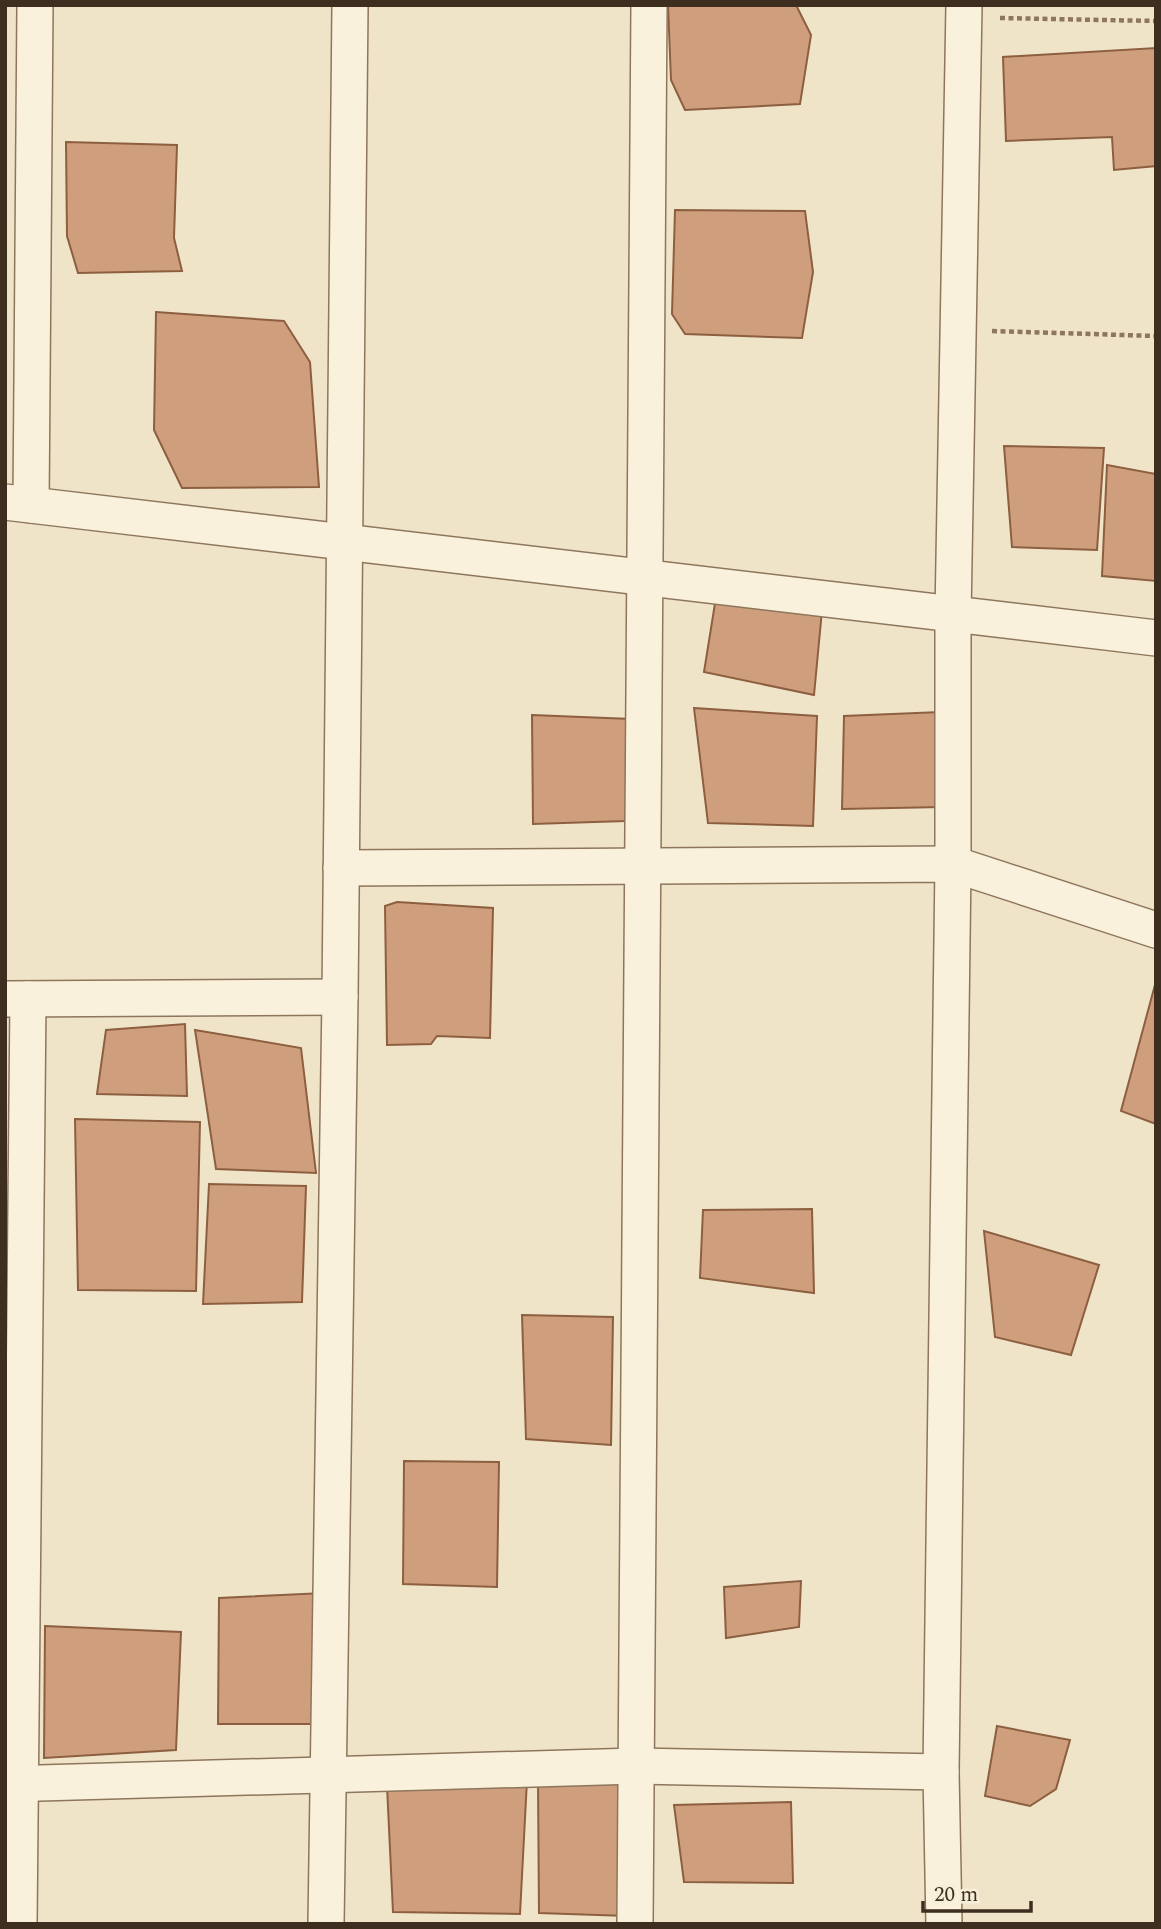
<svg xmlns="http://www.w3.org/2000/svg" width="1161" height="1929" viewBox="0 0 1161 1929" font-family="Spectral,serif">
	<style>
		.building { fill: #cf9f7d; stroke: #8d5f41; stroke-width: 2 }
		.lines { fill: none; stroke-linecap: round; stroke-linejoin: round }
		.minor-casing { stroke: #8d765c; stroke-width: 38 }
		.path { stroke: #8d765c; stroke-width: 4.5; stroke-dasharray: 5 3.5; stroke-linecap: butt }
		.minor { stroke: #faf1dc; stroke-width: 35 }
	</style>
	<rect width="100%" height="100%" fill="#f0e4c8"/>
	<g class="building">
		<path d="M668 5H796L811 35 800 104 685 110 671 80Z"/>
		<path d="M1156 48V166L1114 170 1112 137 1006 141 1003 57Z"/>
		<path d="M66 142 177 145 174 238 182 271 78 273 67 236Z"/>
		<path d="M675 210 805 211 813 272 802 338 685 334 672 314Z"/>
		<path d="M156 312 284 321 310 362 319 487 182 488 154 430Z"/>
		<path d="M1004 446 1104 448 1097 550 1012 547Z"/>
		<path d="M1107 465 1156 474V581L1102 576Z"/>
		<path d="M716 597 822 610 814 695 704 672Z"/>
		<path d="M694 708 817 716 813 826 708 823Z"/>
		<path d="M940 712 942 807 842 809 844 716Z"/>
		<path d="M532 715 631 719 625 821 533 824Z"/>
		<path d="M397 902 493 908 490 1038 437 1036 431 1044 387 1045 385 906Z"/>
		<path d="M1156 981V1124L1121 1111Z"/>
		<path d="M185 1024 187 1096 97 1094 106 1030Z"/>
		<path d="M195 1030 301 1048 316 1173 216 1169Z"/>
		<path d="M75 1119 200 1122 196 1291 78 1290Z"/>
		<path d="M209 1184 306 1186 302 1302 203 1304Z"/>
		<path d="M812 1209 814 1293 700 1278 703 1210Z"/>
		<path d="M984 1231 1099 1265 1071 1355 995 1337Z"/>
		<path d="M522 1315 613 1317 611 1445 526 1439Z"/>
		<path d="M404 1461 499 1462 497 1587 403 1584Z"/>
		<path d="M801 1581 799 1627 726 1638 724 1587Z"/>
		<path d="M324 1593 320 1724H218L219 1598Z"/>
		<path d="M45 1626 181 1632 176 1750 44 1758Z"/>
		<path d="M997 1726 1070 1740 1056 1789 1030 1806 985 1796Z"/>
		<path d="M527 1780 520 1914 393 1912 387 1786Z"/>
		<path d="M630 1781 627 1916 539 1913 538 1782Z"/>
		<path d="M791 1802 793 1883 684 1882 674 1805Z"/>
	</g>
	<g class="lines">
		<defs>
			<g id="minor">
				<path d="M5 502 1156 638"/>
				<path d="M31 505 35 5"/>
				<path d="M341 868 953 864 1156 930"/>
				<path d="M5 999 340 997"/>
				<path d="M5 1784 636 1766 941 1772"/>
				<path d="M19 1924 28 999"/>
				<path d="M326 1924 340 997 350 5"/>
				<path d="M635 1924 649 5"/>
				<path d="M944 1924 941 1772 953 864V615L964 5"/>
			</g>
		</defs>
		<use href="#minor" class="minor-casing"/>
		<g class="path">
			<path d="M1000 18 1156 21"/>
			<path d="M992 331 1156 336"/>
		</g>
		<use href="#minor" class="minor"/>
	</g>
	<rect width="1161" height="1929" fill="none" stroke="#3d2e20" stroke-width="14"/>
	<path d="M923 1901v10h108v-10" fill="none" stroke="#3d2e20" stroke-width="3.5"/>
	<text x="934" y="1901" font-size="21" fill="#3d2e20" stroke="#f7eed8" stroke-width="5" paint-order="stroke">20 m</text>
</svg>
